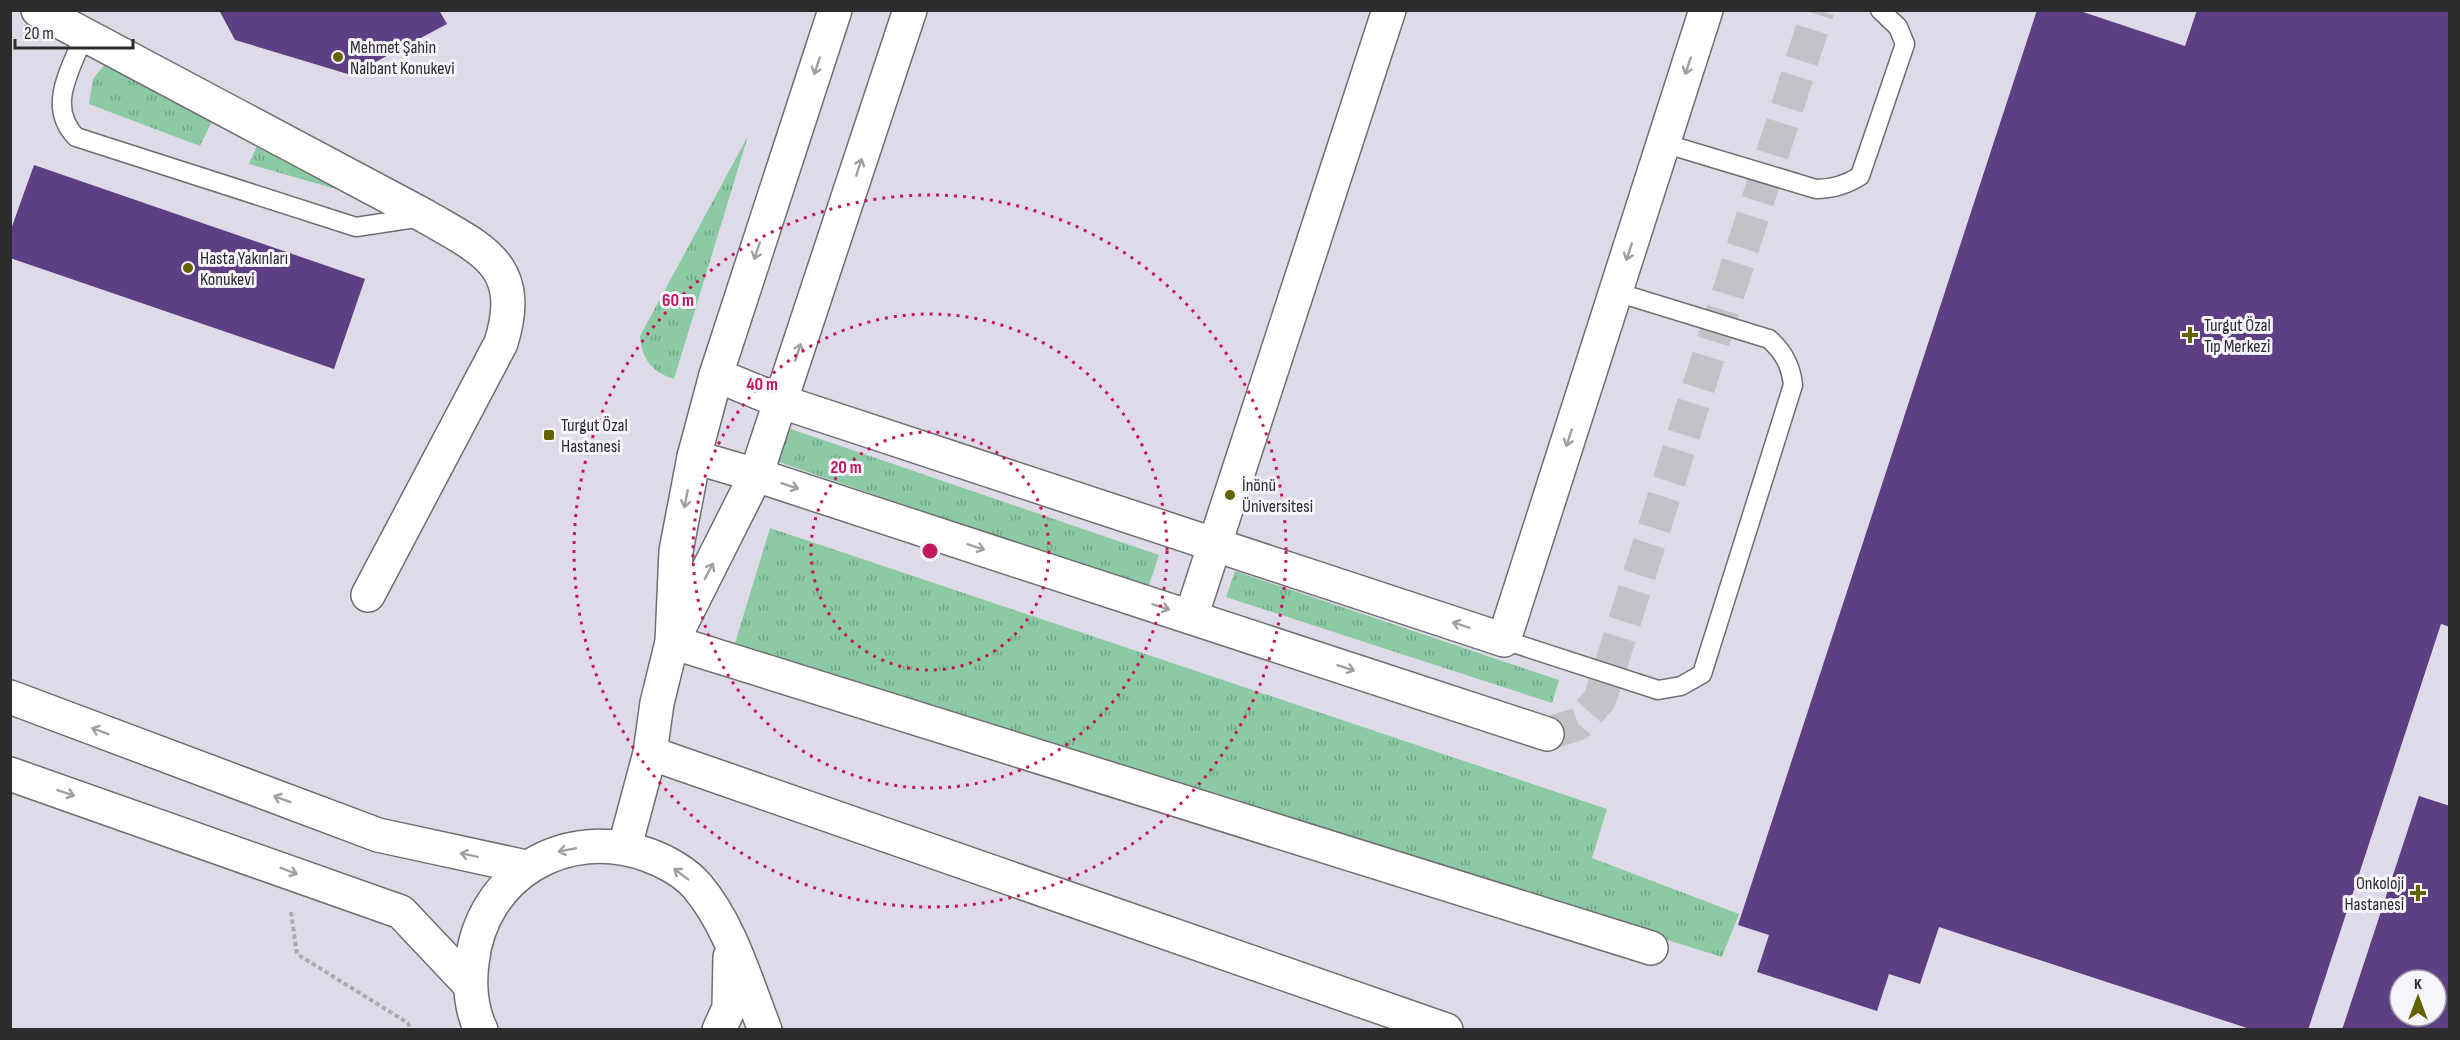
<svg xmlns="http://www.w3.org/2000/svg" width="2460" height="1040" viewBox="0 0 2460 1040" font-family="'Sofia Sans Condensed',sans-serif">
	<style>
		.built { fill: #dfdae7; fill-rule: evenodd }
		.grass { fill: url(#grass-tufts) }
		.building { fill: #5e3f83; fill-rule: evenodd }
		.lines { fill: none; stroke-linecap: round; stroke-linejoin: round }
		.tertiary-tunnel { stroke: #c4c2c8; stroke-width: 33; stroke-dasharray: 33 16; stroke-linecap: butt }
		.service-casing { stroke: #706e73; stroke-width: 21 }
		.minor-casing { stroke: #706e73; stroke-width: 36 }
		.tertiary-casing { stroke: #706e73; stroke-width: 36 }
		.path { stroke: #acaaaf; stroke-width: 4; stroke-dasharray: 4.5 3; stroke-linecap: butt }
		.service { stroke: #fff; stroke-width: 18 }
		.minor { stroke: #fff; stroke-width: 33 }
		.tertiary { stroke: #fff; stroke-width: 33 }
		.oneway { stroke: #a0a0a1 }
		.ring { fill: none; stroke: #c2185b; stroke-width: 3; stroke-dasharray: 3 6 }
		.poi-dot { fill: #626400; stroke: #f7f5fb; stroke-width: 2 }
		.labels { text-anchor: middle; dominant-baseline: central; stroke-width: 6; stroke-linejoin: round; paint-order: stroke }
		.poi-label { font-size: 18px; fill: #2c2b2e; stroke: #f7f5fb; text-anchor: start }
		.centre { fill: #c2185b; stroke: #f7f5fb; stroke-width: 3 }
		.ring-label { font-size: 18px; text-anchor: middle; font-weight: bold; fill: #c2185b; stroke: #f7f5fb; stroke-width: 6; stroke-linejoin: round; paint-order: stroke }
	</style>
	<defs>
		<pattern id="grass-tufts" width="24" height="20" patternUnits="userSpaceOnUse" patternTransform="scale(1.5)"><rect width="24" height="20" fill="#8bcaa5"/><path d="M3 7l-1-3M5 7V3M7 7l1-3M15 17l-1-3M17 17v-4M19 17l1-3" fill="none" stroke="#72a487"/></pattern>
	</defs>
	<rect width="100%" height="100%" fill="#eae8ee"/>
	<path class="built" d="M10 11H2449V1029H11ZM2400 980H2436V1016H2400Z"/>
	<g class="grass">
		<path d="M104 65 213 119 200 146 89 104 93 79Z"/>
		<path d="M748 136 674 379C652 372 642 360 640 336Z"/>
		<path d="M259 141 357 195 249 164Z"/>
		<path d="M782 426 1159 555 1148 588 770 459Z"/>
		<path d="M770 528 1607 809 1592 858 1739 914 1722 957 733 650Z"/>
		<path d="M1235 571 1559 680 1552 703 1226 597Z"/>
	</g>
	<g class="building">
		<path d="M219 10H439L447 24 351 75 235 40Z"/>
		<path d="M2037 10H2077L2185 46 2197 10H2450V627L2441 624 2308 1030H2253L1939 927 1920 984 1889 974 1877 1011 1757 972 1769 935 1738 925Z"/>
		<path d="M34 165 365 279 334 369 10 258V232Z"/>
		<path d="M2419 796 2450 806V1030H2342ZM2400 980H2436V1016H2400Z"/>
	</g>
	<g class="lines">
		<path class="tertiary-tunnel" d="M1547 734 1578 724 1600 699 1818 10"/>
		<defs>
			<g id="service">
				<path d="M84 35C71 70 46 106 76 137L356 227 422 217"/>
				<path d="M1663 143 1816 189C1833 189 1846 185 1860 176L1905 44 1898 27 1880 10"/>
				<path d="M1504 640 1658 690 1681 686 1702 674 1793 385C1791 366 1784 352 1769 339L1616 292"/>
			</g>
			<g id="minor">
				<path d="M38 10 425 216C483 250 525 265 501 343L368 595"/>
				<path d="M1191 617 1389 10"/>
				<path d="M672 642 1651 948"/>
				<path d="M650 753 1446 1030"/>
			</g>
			<g id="tertiary">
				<path d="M716 375 782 402 1504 640 1706 10"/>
				<path d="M694 457 756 475 1547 734"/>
				<path d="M677 632 756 475 910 10"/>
				<path d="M10 697 378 835 526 867"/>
				<path d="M10 774 401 912 469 984"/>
				<path d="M625 846 650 753 657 703 672 642 676 551 694 457 716 375 835 10"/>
				<path d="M481 1030C471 1010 469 984 472 963 481 875 566 825 648 855 665 861 685 872 697 886 731 926 746 982 765 1030"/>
				<path d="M719 1030 729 1008 730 957"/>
			</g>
		</defs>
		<use href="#service" class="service-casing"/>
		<use href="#minor" class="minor-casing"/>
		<use href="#tertiary" class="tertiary-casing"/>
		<path class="path" d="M291 912 297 954 408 1023 410 1030"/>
		<use href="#service" class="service"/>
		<use href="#minor" class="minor"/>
		<use href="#tertiary" class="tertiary"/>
	</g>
	<defs><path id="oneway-shaft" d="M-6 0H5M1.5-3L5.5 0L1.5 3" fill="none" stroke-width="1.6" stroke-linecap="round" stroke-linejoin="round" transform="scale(1.5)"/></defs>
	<g class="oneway">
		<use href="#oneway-shaft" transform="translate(817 66) rotate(108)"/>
		<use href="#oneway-shaft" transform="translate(1688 66) rotate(108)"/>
		<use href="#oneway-shaft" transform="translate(859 167) rotate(-72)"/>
		<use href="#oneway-shaft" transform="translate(757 251) rotate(108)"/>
		<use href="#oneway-shaft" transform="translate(1629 252) rotate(108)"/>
		<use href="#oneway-shaft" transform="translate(798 352) rotate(-72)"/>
		<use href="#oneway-shaft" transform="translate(1569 438) rotate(108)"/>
		<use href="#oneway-shaft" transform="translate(790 486) rotate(18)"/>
		<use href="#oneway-shaft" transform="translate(686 499) rotate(101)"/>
		<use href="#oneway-shaft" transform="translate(976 547) rotate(18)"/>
		<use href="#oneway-shaft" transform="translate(709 571) rotate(-62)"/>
		<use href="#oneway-shaft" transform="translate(1161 607) rotate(18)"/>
		<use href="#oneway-shaft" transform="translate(1461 625) rotate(-162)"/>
		<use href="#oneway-shaft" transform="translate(1346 668) rotate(18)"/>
		<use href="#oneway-shaft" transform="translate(100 731) rotate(-159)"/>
		<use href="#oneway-shaft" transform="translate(66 793) rotate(19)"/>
		<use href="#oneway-shaft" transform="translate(282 799) rotate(-159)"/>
		<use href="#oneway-shaft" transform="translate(567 850) rotate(169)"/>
		<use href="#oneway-shaft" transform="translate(469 855) rotate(-168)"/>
		<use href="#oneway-shaft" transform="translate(289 871) rotate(20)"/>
		<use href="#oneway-shaft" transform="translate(681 874) rotate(-143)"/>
	</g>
	<g class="ring">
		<circle cx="930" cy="551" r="119"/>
		<circle cx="930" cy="551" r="237"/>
		<circle cx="930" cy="551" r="356"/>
	</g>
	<g class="poi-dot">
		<circle cx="338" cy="57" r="6"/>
		<circle cx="188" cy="268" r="6"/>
		<path d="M2187 326h6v6h6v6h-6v6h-6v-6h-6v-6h6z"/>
		<rect x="543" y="429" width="12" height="12" rx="3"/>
		<circle cx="1230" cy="495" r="6"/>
		<path d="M2415 884h6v6h6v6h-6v6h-6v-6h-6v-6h6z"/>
	</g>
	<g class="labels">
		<g class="poi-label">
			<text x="350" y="47">Mehmet Şahin<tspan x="350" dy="21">Nalbant Konukevi</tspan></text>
			<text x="200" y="258">Hasta Yakınları<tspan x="200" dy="21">Konukevi</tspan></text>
			<text x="2204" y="325">Turgut Özal<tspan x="2204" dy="21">Tıp Merkezi</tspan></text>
			<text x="561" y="425">Turgut Özal<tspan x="561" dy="21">Hastanesi</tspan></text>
			<text x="1242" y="485">İnönü<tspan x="1242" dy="21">Üniversitesi</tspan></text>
			<text x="2404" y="883" text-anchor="end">Onkoloji<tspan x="2404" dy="21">Hastanesi</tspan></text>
		</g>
	</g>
	<circle cx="930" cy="551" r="9" class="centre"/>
	<g class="ring-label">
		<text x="678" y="306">60 m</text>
		<text x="762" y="390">40 m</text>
		<text x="846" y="473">20 m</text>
	</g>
	<rect width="2460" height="1040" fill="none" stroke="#2c2b2e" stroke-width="24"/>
	<g transform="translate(2418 998)"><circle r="28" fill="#f7f5fb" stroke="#a6a4a9" stroke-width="1.5"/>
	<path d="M0-4.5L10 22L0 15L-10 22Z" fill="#626400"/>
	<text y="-9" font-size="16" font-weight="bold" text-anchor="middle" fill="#2c2b2e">K</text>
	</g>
	<path d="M15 39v9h118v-9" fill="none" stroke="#2c2b2e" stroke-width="3"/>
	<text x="24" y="39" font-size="18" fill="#2c2b2e" stroke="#f7f5fb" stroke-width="4.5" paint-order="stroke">20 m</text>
</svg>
